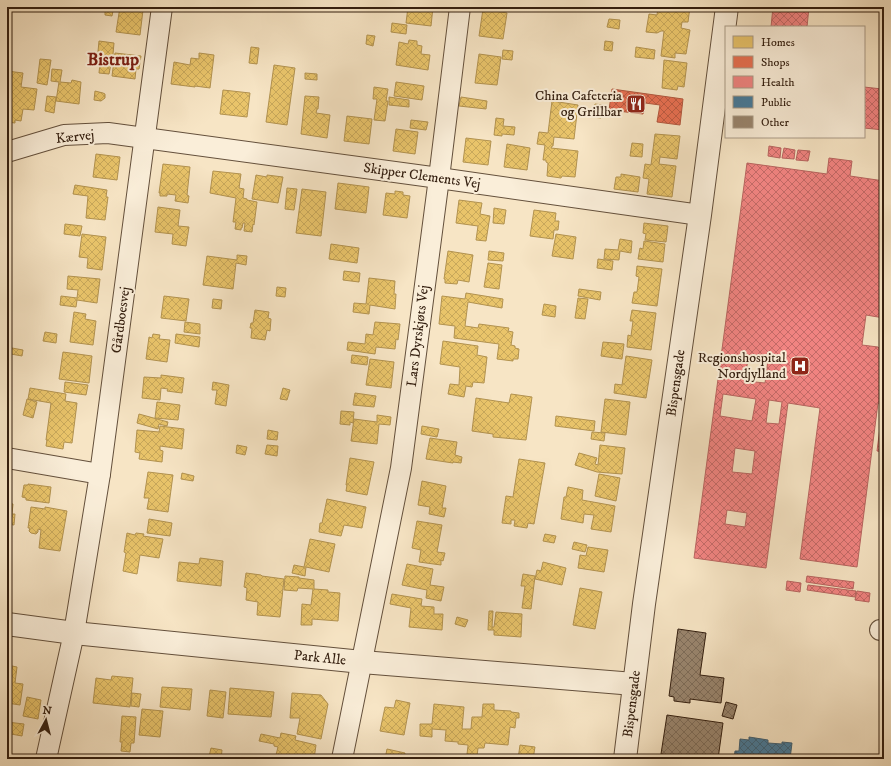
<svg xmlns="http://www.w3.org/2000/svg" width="891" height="766" viewBox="0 0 891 766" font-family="'IM FELL DW Pica',serif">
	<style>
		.homes { fill: url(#homes-cross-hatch); stroke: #b2924f }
		.shops { fill: url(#shops-cross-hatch); stroke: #b1573d }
		.health { fill: url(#health-cross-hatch); stroke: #b96560; fill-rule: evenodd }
		.public { fill: url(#public-cross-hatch); stroke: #405f72 }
		.building { fill: url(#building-cross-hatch); stroke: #331e0f }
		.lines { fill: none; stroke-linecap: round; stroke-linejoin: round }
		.minor-casing { stroke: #64503c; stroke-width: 22 }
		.tertiary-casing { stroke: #64503c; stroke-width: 24 }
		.minor { stroke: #faeed9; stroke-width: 20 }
		.tertiary { stroke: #faeed9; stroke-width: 22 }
		.labels { text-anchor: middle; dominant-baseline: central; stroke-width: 4; stroke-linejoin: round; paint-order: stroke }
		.poi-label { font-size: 14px; fill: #331e0f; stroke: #faeed9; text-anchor: end }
		.street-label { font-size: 14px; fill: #331e0f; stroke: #faeed9 }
		.district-label { font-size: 18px; font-weight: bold; fill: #7a1f14; stroke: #faeed9 }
	</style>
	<defs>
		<pattern id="homes-cross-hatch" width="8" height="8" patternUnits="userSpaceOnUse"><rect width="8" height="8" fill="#e9c46a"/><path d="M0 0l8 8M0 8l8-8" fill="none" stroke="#c8a85b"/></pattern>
		<pattern id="shops-cross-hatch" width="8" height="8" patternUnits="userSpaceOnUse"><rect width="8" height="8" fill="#e76f51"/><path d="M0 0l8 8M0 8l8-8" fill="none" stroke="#bc5b42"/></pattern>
		<pattern id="health-cross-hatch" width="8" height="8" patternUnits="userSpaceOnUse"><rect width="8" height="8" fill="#f28482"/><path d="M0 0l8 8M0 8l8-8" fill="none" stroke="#c56b69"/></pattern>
		<pattern id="public-cross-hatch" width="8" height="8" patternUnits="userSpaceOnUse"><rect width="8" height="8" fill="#457b9d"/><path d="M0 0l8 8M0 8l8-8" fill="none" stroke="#3a647e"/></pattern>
		<pattern id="building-cross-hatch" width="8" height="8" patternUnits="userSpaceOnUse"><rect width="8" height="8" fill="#99856e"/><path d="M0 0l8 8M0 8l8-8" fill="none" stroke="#7d6c59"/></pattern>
	</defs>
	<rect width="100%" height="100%" fill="#f7e5c5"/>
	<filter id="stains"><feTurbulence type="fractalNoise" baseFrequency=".005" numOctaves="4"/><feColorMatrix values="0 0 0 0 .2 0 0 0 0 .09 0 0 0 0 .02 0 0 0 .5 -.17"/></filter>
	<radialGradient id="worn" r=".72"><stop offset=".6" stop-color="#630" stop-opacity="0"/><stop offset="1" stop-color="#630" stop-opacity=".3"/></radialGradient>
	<g class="homes">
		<path d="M102 7H110L109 10 113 11 112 16 105 15V10L102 9Z"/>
		<path d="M119 7H137L136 9 143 10 140 35 116 32 120 7Z"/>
		<path d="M408 7H433L431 26 406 23Z"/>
		<path d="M658 7H690L688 22H682L681 28 690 30 686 54 675 53V58L661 56 664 31H661L657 33 646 32 649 14 657 15Z"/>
		<path d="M483 9 507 13 503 39 479 36Z"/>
		<path d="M609 19 620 20 619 29 607 27Z"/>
		<path d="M392 23 407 25 406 34 391 32Z"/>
		<path d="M367 35 375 36 373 46 366 44Z"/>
		<path d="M409 40 417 41V45L422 46 421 54 430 55 428 70 396 65 399 42 408 44Z"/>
		<path d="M99 41 114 43 112 65 111 64 109 74 99 73 100 63 97 62Z"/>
		<path d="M605 41 613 42 612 51 604 50Z"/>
		<path d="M251 47 259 48 257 64 249 63Z"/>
		<path d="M636 47 655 50 654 59 635 57Z"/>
		<path d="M503 50 513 51 512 60 502 59Z"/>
		<path d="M115 53 141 56 139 69H136L135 79 112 76Z"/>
		<path d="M199 53 214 55 210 88 195 86V87L171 84 174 62 190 65 191 58 199 59Z"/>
		<path d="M479 54 501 57 497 85 475 83Z"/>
		<path d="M40 59 51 60 47 85 37 83Z"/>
		<path d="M664 60 687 63 684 87 678 86 677 90 662 88Z"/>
		<path d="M274 65 295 68 287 125 266 122Z"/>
		<path d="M52 69 62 70 60 82 71 83 72 80 81 82 79 104 56 101 59 82 51 81Z"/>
		<path d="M7 71 23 73 21 87 37 89 34 110 23 109 21 121 15 120V123L7 122Z"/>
		<path d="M305 73 317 74V80L305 79Z"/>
		<path d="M396 82 424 86 422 100 394 96Z"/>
		<path d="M374 87 388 89 386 101H388L385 121 374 120 377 99H373Z"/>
		<path d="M223 90 250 93 247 117 220 114Z"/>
		<path d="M95 91 103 93 105 94V98L101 101 94 100Z"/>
		<path d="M47 96 56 97 54 113 45 111Z"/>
		<path d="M305 96 319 97 318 109H317L316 113 330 115 327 138 301 134Z"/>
		<path d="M389 97 409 100V107L389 105Z"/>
		<path d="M461 97 487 101 486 109 459 106Z"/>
		<path d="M552 101 578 105 574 139 554 137 553 146H552L551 148 578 151 575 177 562 176 561 178 547 176 548 163 546 162V160H543L545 145 537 144 539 132 548 133Z"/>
		<path d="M595 104 603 105 601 118 593 117Z"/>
		<path d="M347 116 372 119 369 144 344 141Z"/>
		<path d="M496 118 504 119 503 126 515 127 514 135 502 134V136L494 135Z"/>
		<path d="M411 120 428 122 426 130 410 128Z"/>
		<path d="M396 129 418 132 415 154 393 151Z"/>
		<path d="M655 134 680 136 677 159 660 157 659 164 676 166 672 197 647 194 649 179 643 178 645 164 651 165Z"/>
		<path d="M466 138 491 141 488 165 463 162Z"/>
		<path d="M632 143 643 144 642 157 630 156Z"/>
		<path d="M507 144 530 148 527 170 504 167Z"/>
		<path d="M96 154 120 157 117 180 93 177Z"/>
		<path d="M163 164 190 167 187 195 189 196 188 203 175 201 176 195 167 194V196H160V193H159Z"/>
		<path d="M213 171 241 174 239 188 244 189 243 198 247 199V200L257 202 254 225 253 224 252 232 244 231 245 223H243L242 228H241V230L235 229 236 222H233L236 198 210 193Z"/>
		<path d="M621 174 640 177 638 192 614 189 616 177H621Z"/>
		<path d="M256 175 267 177V175L283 177 278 203 252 199Z"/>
		<path d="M338 183 369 187 366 213 335 209Z"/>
		<path d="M75 185 107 190 106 197H108L105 220 86 218 88 196 73 194Z"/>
		<path d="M287 188 297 189 294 210 285 209Z"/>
		<path d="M302 189 326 192 321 236 296 233Z"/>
		<path d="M395 191 403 192V195L410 196 407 218 383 215 386 193 395 194Z"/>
		<path d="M459 200 482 203 480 214 490 216 486 241 476 240 478 226 456 223Z"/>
		<path d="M158 207 180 210 178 226 189 227 186 246 172 244 173 234 155 232Z"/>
		<path d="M494 208 506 210 504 224 493 223Z"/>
		<path d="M534 210 556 213 555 221H559L558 230H554L553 239 530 236Z"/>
		<path d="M644 223 668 226 666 242 645 240 646 234 643 233Z"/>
		<path d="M65 224 82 226 80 236 64 234Z"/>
		<path d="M82 234 106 237 102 270 87 268 88 258 79 257Z"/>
		<path d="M556 234 576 237 573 259 552 256Z"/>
		<path d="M620 239 632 241 631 253 620 251 619 260 604 259 605 249 618 250Z"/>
		<path d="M644 241 665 244 663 262 638 259 640 248 643 249Z"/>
		<path d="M331 244 359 248 357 263 329 259Z"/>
		<path d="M448 251 473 255 469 282 458 280 457 284 445 283V279H444Z"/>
		<path d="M489 251 504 253 503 261 488 260Z"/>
		<path d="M237 255 247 256 246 265 236 263 233 289 203 285 207 256 237 260Z"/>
		<path d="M598 259 613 261 612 270 597 268Z"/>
		<path d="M488 263 502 265 499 289 484 287Z"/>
		<path d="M637 266 662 269 657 306 632 303 634 292H637L639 277 636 276Z"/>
		<path d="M344 271 360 273 359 282 343 280Z"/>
		<path d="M68 276 100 279 97 303 77 300 76 307 60 305 61 296 77 298 78 290 67 289Z"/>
		<path d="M369 278 395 281 394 294H396L395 309 370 305 369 314 353 312 354 303 366 304Z"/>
		<path d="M277 287 286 288 285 297 276 296Z"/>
		<path d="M579 289 601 292 600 300 578 296Z"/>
		<path d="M466 293 503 299 502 308 468 302 465 326 478 328 479 324 509 328 508 331 513 332 511 345 515 346V348L519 349 518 359H513V361L497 359 499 344 454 338 455 326 439 324 442 296 465 299Z"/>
		<path d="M164 296 189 299 186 321 161 318Z"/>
		<path d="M578 298 588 299 585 319 575 318Z"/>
		<path d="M213 299 222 300 221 309 212 308Z"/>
		<path d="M544 304 556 306 555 317 542 315Z"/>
		<path d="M255 310 269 312 268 318 271 319 270 331 267 330 265 340 251 338 252 328H250L251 323H253Z"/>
		<path d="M632 310 656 313 651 350 627 347 628 335 631 336 633 321H630Z"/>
		<path d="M74 312 86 314 85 319 96 321 93 345 70 342Z"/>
		<path d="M185 322 200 324V334L184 332Z"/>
		<path d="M375 322 400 324 398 340 396 339 395 349 376 347 375 354 347 350 348 342 365 344 366 334 373 335Z"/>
		<path d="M45 332 57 334 56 343 43 341Z"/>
		<path d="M153 334 160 335 159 339 170 340 167 362 146 359 149 337 152 338Z"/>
		<path d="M176 334 200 337 199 347 175 343Z"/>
		<path d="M443 341 478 346 477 355 487 357 484 383 473 382 472 387 466 386 464 397 448 394 450 384 459 385 460 367 440 364Z"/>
		<path d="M603 342 624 344 622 359 601 356Z"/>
		<path d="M12 348 23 350 22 356 11 354Z"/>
		<path d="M63 352 92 356 89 383 59 379Z"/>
		<path d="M352 355 368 357 367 365 351 363Z"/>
		<path d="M626 356 652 360 646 398 614 393 615 384 622 385Z"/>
		<path d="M370 359 394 362 391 388 366 385Z"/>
		<path d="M161 375 184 378 182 393 167 391 168 389 161 388 160 400 142 398 144 377 161 378Z"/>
		<path d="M7 378H9L8 388H7Z"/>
		<path d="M65 382 88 385 86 395 64 392Z"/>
		<path d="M213 382 229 385 226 406 215 404 217 390H212Z"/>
		<path d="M30 388 66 394 65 401 77 403 72 443 64 442 63 449 46 446 47 440H46L51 403 28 399Z"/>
		<path d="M283 388 290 390 287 400 280 399Z"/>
		<path d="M355 393 376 396 374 407 353 405Z"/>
		<path d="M511 394 532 397 526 440 493 437V434L472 431 476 398 509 403Z"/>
		<path d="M27 399 37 402 33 418 23 415Z"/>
		<path d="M605 399 630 402 626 435 601 432Z"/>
		<path d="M157 402 180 405 178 420 155 418Z"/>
		<path d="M341 411 354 412 353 423 350 422V425L340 424Z"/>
		<path d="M139 414 168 422 167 426 159 424 158 429 137 423Z"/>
		<path d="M377 415 391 417 390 425 379 424 377 444 351 441 354 419 377 422Z"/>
		<path d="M556 416 595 421 594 431 555 426Z"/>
		<path d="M160 426 184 429 182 449 160 446V450L163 451 162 462 139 459 140 453 135 452 137 430 159 432Z"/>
		<path d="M422 426 439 429 437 437 421 434Z"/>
		<path d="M268 430 278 432 277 440 267 439Z"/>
		<path d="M592 432 605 433 604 441 591 439Z"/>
		<path d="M430 438 457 442 455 455 462 457 461 463 453 462V463L426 459Z"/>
		<path d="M237 445 247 447 245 455 236 453Z"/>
		<path d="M267 445 278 446 277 456 265 454Z"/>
		<path d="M600 445 625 448 622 474 597 472 575 465 579 453 597 458 595 464 598 465Z"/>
		<path d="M350 458 374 462 367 495 346 491 347 485H346Z"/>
		<path d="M519 459 545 463 534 524 528 523 527 528 514 526 515 520H511V524L502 523 506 496 513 497Z"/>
		<path d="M148 472 173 475 168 512 147 509 149 498H144Z"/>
		<path d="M182 473 194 476 193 481 181 479Z"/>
		<path d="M599 474 620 478 616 501 595 496Z"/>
		<path d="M422 481 446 486 442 508H446L444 517 429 514 430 507 418 505Z"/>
		<path d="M28 484 51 487 49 503 26 500V498L22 497 24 485H28Z"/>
		<path d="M568 487 583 490 582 500 615 506 611 532 591 529 594 515 584 514 583 523 561 519 564 497H566Z"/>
		<path d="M327 499 366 507 362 528 344 525 341 536 319 532 320 523H322Z"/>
		<path d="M7 503 13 504 12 514H15L14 525 7 524Z"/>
		<path d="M31 507 45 509V507L67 511 60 551 39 548 41 530 38 529V532L36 534 31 533 29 531 30 528H28Z"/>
		<path d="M149 519 172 523 170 536 147 533Z"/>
		<path d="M417 521 442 525 437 552 445 553 443 561 441 560V565L419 562 421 550 412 548Z"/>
		<path d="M127 533 135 535 136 533 144 534 143 536 163 539 159 558 140 555 137 574 123 571 126 553 124 552Z"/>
		<path d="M545 534 556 536 554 543 543 541Z"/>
		<path d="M310 539 335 544 329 572 306 567 305 576 292 573 294 565 304 567Z"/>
		<path d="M574 542 587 545 585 552 572 549Z"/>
		<path d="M588 547 608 550 604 572 578 568 580 555 586 556Z"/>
		<path d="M200 558 223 561 221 586 177 581 179 562 199 564Z"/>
		<path d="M543 562 566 568 562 585 535 579 537 570 541 571Z"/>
		<path d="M407 564 433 569 430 585 444 587 441 601 426 598 427 590 402 585Z"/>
		<path d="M246 573 261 575 262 576 284 579 280 617 257 615 258 602 246 600 247 588 244 587Z"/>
		<path d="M523 574 535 576 531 609 522 608 525 586H521Z"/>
		<path d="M285 576 299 577V578L314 580V589L328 590V592L340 593 338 621 312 619V625H301L302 604 311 605 313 589 298 588 297 591 284 590Z"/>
		<path d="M580 588 602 592 595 629 573 625Z"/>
		<path d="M392 594 422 599 421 606 434 607V614H443L442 630 409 627 411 608 390 604Z"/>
		<path d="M489 611H493L492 627H494L496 612 522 614 521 637 494 635V630H488Z"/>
		<path d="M457 617 468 620 465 627 455 624Z"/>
		<path d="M7 665 17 667 15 683 23 684 20 705 7 703Z"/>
		<path d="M112 676 133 678 130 707 93 703 96 678 111 680Z"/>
		<path d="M162 687 192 689 190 710 160 707Z"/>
		<path d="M230 688 274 692 271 717 228 714Z"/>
		<path d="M210 690 226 692 223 718 207 716Z"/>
		<path d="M132 693 141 694 139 707 131 706Z"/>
		<path d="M292 693 321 695 328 704 321 739 297 734 300 718H290Z"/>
		<path d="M27 697 41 700 38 719 23 716Z"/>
		<path d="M396 700 410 703 404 735 380 731 385 707 394 708Z"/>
		<path d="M434 704 464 707 462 729H471L472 717H482L483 704H494V710L511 711V712L519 713V718H516L515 728 510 727 508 745 485 743 484 748H478L477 756 467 754 468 746V745L458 744V742L445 741 446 730 432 729V737L420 736V724H432Z"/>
		<path d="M142 709 163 711 160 737 139 735Z"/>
		<path d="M122 716 136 717 134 743H131L130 752 121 751 122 742H120Z"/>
		<path d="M7 722 24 724 22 736 11 734 7 757Z"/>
		<path d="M281 733 296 736 295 740 316 745 314 759H275L278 747 274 746V744L259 741 261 734 280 738Z"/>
		<path d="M520 745 535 747 533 759H518Z"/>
		<path d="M211 748 222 750 221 759 209 757Z"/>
		<path d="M387 749 405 753 404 759H385Z"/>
		<path d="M89 756 103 759H88Z"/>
	</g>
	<path class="shops" d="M612 89 683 99 680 125 657 122 660 105 645 103 643 114 609 110Z"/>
	<g class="health">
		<path d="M773 7H809L807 27H771Z"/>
		<path d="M864 87 882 89 881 102 884 103V130L864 128Z"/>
		<path d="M769 146 781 148 780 158 768 156Z"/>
		<path d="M784 148 795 150 794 159 782 158Z"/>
		<path d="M798 150 810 151 808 161 796 160Z"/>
		<path d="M829 158 852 161 850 176 884 181V318L866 315 862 345 878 347 884 355V452L877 451 883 404 878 403 857 567 800 559 820 408 788 403 766 568 694 558 747 163 827 174ZM748 358 768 360 765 383 745 381ZM723 394 756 399 752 421 720 416ZM769 400 782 402 779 424 766 423ZM735 448 755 451 752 474 732 472ZM727 510 747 513 745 527 725 524Z"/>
		<path d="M807 576 854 582 853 589 806 582Z"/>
		<path d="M787 581 801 583 800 592 786 590Z"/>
		<path d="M808 585 856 591 855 597 807 590Z"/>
		<path d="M857 591 870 593 869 602 855 600Z"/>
	</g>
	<path class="public" d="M749 737 768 740V743L782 744V742L792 743 790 759H734L735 751H739L740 739 749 740Z"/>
	<g class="building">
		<path d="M678 629 706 633 700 675 724 678 721 703 690 699V703L674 701V697L669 696Z"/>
		<path d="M726 702 737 705 733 719 722 716Z"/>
		<path d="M667 715 723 723 718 759H697L661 754Z"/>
	</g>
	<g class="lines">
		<defs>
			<g id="minor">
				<path d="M7 152 64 135 108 133 439 178 700 215"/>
				<path d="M7 458 100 474"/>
				<path d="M880 630H884"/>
				<path d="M46 759 74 633 100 474 162 7"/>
				<path d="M342 759 401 468 439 178 460 7"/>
			</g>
			<g id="tertiary">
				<path d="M7 624 74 633 362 662 634 684"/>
				<path d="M625 759 644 604 700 215 727 7"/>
			</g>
		</defs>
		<use href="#minor" class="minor-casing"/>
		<use href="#tertiary" class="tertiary-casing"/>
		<use href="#minor" class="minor"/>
		<use href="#tertiary" class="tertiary"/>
	</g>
	<defs>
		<symbol id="restaurant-square" viewBox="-11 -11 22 22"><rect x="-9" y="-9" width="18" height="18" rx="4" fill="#8f2418" stroke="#faeed9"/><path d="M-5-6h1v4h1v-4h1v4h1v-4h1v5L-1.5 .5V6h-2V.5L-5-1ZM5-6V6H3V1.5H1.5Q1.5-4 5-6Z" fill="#fff"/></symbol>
		<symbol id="hospital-square" viewBox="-11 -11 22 22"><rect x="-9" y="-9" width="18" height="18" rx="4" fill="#8f2418" stroke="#faeed9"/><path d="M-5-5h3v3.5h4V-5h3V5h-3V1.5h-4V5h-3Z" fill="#fff"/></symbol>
	</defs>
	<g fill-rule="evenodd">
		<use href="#restaurant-square" x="625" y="93" width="22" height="22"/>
		<use href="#hospital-square" x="789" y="355" width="22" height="22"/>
	</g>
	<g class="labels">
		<g class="poi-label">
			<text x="622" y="96">China Cafeteria<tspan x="622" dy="16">og Grillbar</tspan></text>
			<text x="786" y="358">Regionshospital<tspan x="786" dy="16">Nordjylland</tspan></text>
		</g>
		<g class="street-label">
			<text transform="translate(75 137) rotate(-6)">Kærvej</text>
			<text transform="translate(422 176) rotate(8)">Skipper Clements Vej</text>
			<text transform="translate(121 320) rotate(-82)">Gårdboesvej</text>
			<text transform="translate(418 336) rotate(-83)">Lars Dyrskjøts Vej</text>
			<text transform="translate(676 383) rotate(-82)">Bispensgade</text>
			<text transform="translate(320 658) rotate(6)">Park Alle</text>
			<text transform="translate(632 704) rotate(-83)">Bispensgade</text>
		</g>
		<g class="district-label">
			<text x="113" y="60">Bistrup</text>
		</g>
	</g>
	<rect width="891" height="766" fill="none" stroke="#f7e5c5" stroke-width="24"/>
	<rect x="8" y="8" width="875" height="750" fill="none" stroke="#331e0f" stroke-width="2"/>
	<rect x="12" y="12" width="867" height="742" fill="none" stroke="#331e0f"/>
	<rect x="725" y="26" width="140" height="112" fill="#faeed9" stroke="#aa9b88"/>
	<rect x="733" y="36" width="20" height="12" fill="#e9c46a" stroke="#aa9b88"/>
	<text x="761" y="46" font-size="12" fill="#331e0f">Homes</text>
	<rect x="733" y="56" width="20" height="12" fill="#e76f51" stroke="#aa9b88"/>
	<text x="761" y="66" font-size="12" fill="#331e0f">Shops</text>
	<rect x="733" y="76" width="20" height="12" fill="#f28482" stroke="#aa9b88"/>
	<text x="761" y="86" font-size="12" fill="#331e0f">Health</text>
	<rect x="733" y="96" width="20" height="12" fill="#457b9d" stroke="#aa9b88"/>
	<text x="761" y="106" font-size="12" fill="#331e0f">Public</text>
	<rect x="733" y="116" width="20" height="12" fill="#99856e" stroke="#aa9b88"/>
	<text x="761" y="126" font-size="12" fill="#331e0f">Other</text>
	<g transform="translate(46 720) rotate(7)" stroke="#faeed9" stroke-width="3" paint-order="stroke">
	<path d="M0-3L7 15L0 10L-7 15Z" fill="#331e0f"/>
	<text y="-6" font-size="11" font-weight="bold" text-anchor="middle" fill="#331e0f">N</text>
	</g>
	<rect width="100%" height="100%" filter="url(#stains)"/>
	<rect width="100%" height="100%" fill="url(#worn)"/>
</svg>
